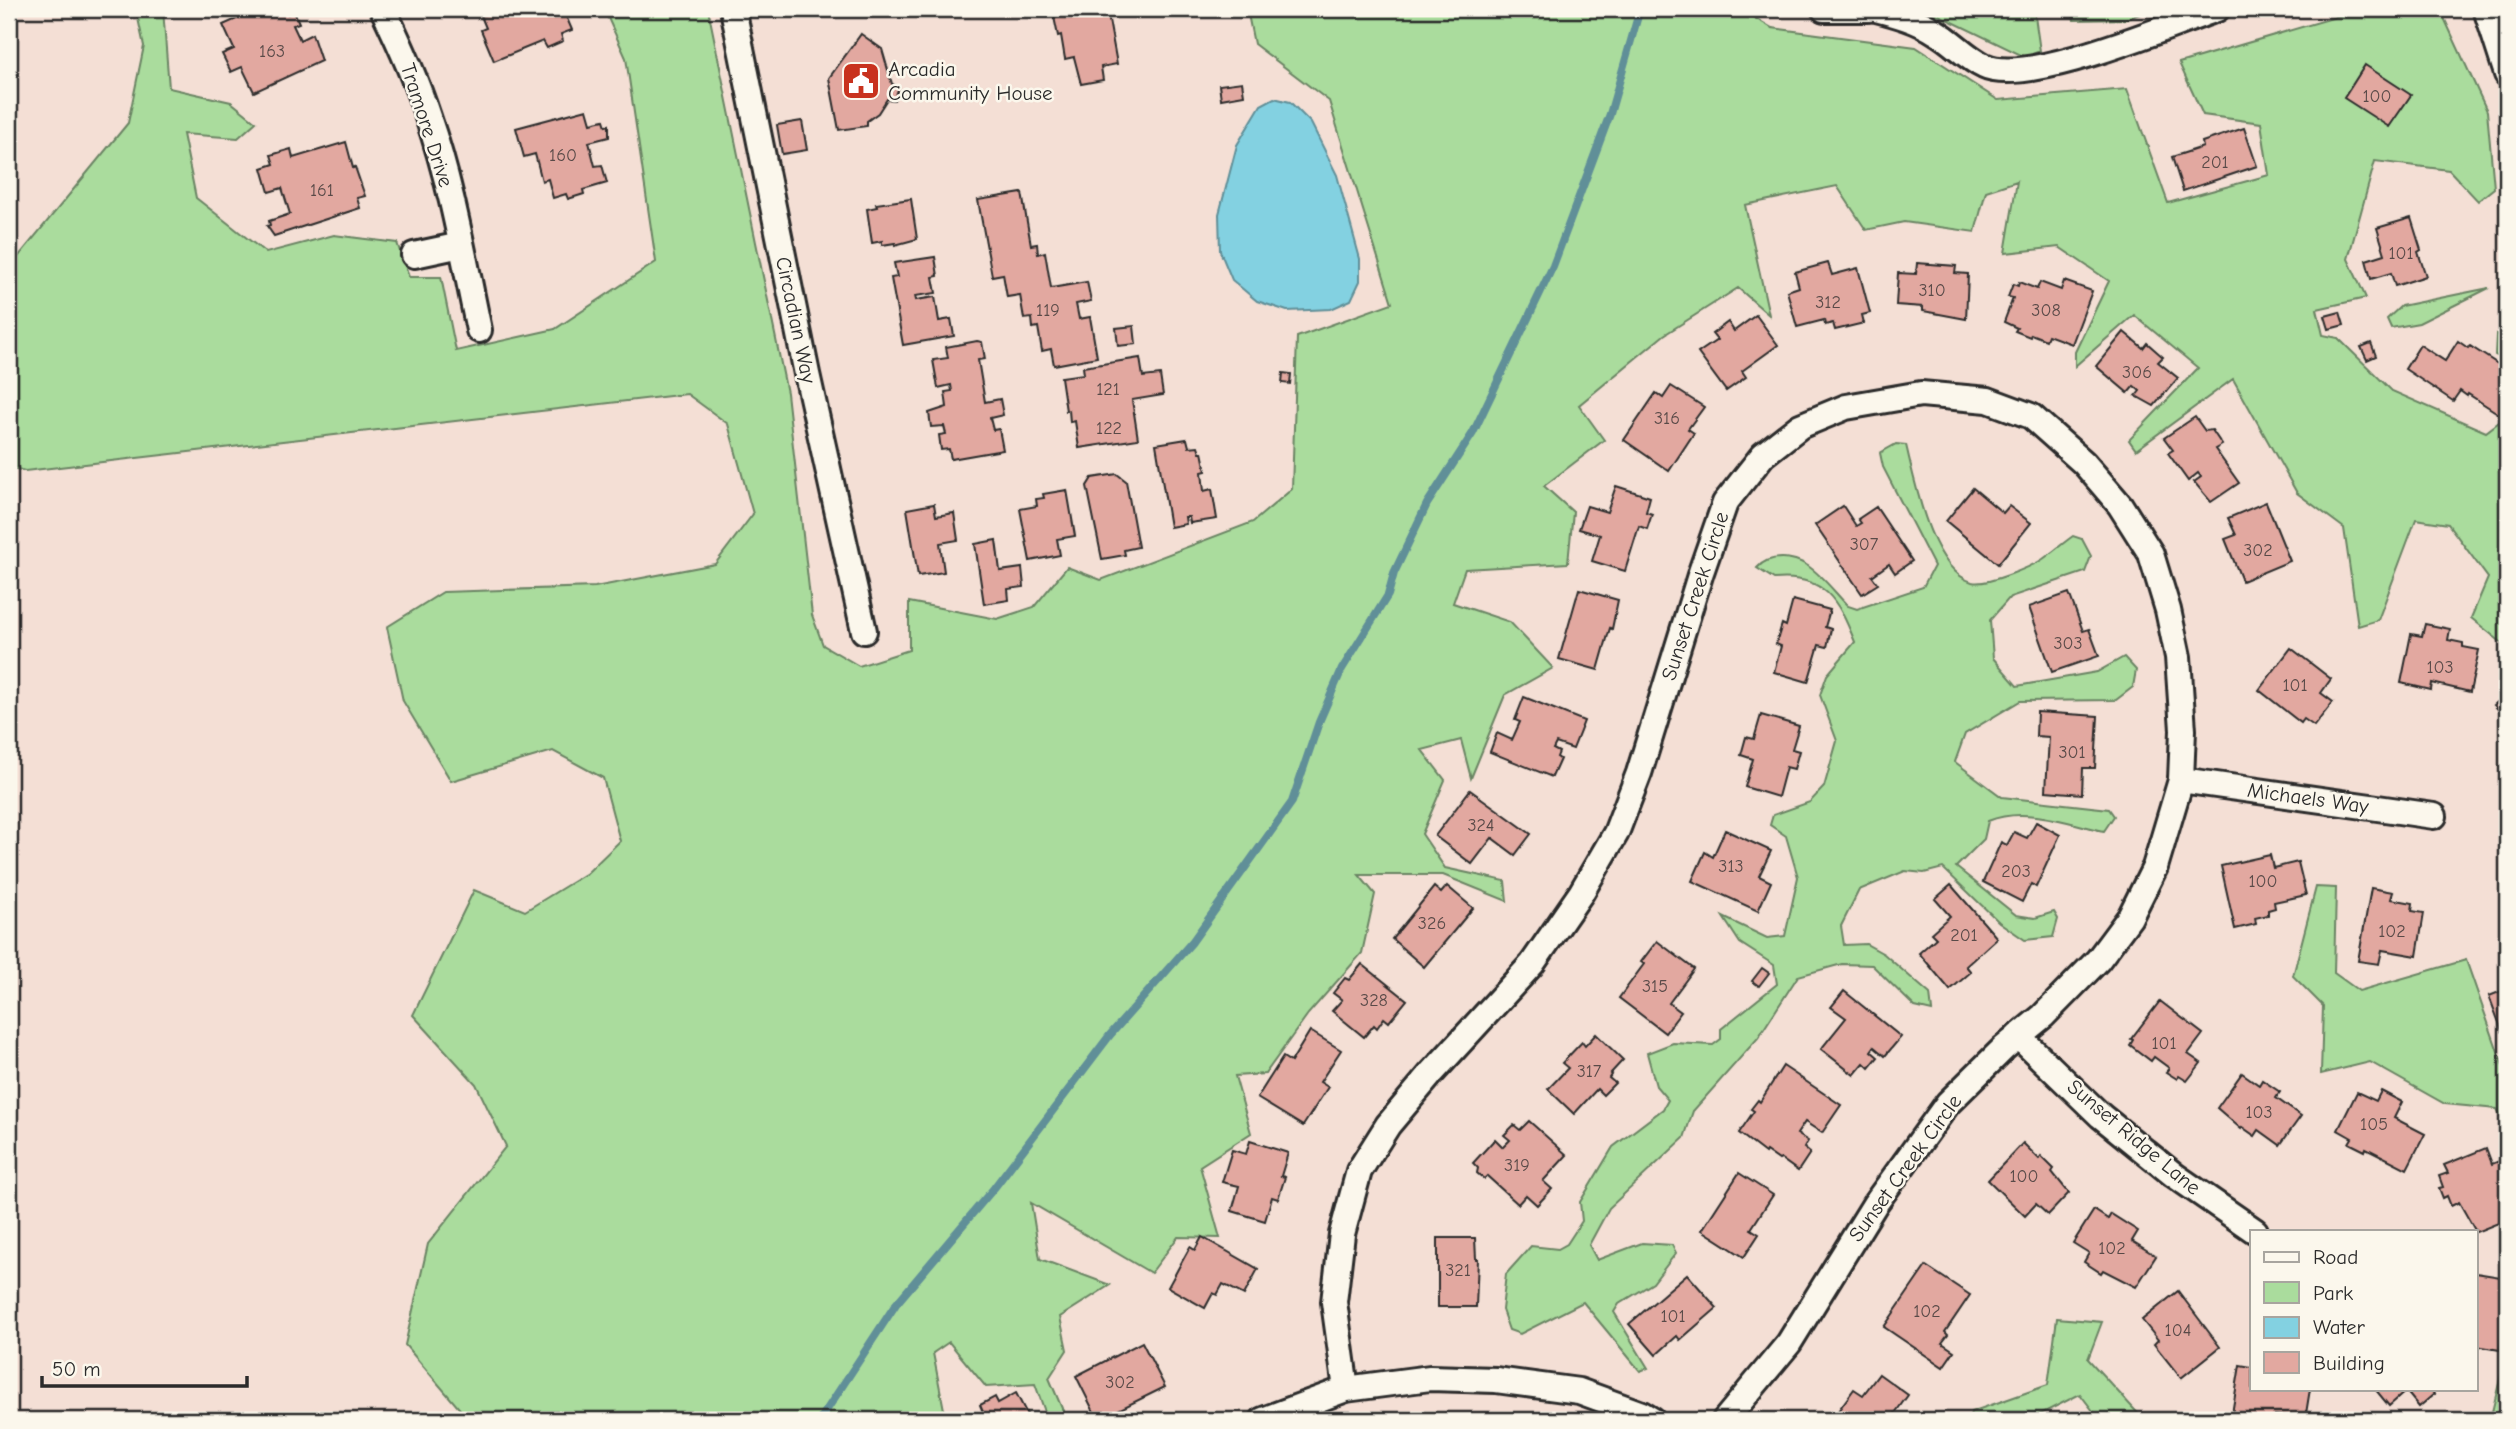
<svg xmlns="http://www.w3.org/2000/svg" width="2516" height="1429" viewBox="0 0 2516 1429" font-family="'Comic Neue',sans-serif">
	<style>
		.green { fill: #aadc9d; stroke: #6a8464; stroke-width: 2 }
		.water { fill: #83d1e1; stroke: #608f98; stroke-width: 2 }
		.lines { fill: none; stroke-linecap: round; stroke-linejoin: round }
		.stream { stroke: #608f98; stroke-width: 8 }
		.building { fill: #e2a8a0; stroke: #2b2b2b; stroke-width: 2 }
		.minor-casing { stroke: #2b2b2b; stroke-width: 30 }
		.minor { stroke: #fbf7ec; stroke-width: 24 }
		.labels { text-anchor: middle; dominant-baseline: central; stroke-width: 5; stroke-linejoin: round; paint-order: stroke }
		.number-label { font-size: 18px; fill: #594a48 }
		.poi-label { font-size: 21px; fill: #2b2b2b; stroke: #fbf7ec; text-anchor: start }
		.street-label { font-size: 21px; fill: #2b2b2b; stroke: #fbf7ec }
	</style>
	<rect width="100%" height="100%" fill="#f4dfd5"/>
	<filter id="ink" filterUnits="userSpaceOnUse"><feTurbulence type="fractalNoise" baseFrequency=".0143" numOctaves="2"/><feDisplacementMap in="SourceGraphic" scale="14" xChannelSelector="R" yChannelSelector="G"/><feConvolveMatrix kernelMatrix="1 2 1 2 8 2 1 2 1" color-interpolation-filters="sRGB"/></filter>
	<g filter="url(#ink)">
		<g class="green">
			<path d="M136 9H163L169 88 231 102 256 122 238 138 183 134 196 198 266 253 334 235 397 243 409 277H441L456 351 555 329 656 262 626 58 604 9H708L787 393 812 615 823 645 859 666 909 650V602L997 619 1034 607 1067 567 1101 580 1253 522 1292 489 1297 337 1392 303 1329 101 1254 44 1247 9H1740L1772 28 1916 47 1998 100 2127 89 2168 203 2269 175 2261 123 2203 115 2179 63 2363 9H2440L2487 111 2494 188 2478 201 2449 170 2375 161 2348 259 2366 298 2317 309 2323 335 2338 338 2392 391 2486 432 2507 416V647L2471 618 2488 578 2448 524 2416 519 2378 620 2358 626 2344 528 2297 493 2233 379 2136 450 2129 440 2198 368 2134 315 2075 366V352L2109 281 2059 247 2005 253 2017 181 1986 191 1975 232 1904 222 1866 230 1837 186 1745 205 1769 315 1738 288 1664 335 1579 405 1604 440 1544 486 1573 512 1568 563 1465 569 1453 603 1510 622 1553 668 1505 695 1471 778 1461 740 1422 750 1445 780 1422 834 1445 868 1505 881 1507 901 1443 875H1359L1375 894 1362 953 1308 1014 1265 1074 1235 1076 1251 1133 1200 1166 1220 1238 1178 1237 1151 1273 1031 1203 1040 1259 1110 1285 1060 1317 1067 1350 1049 1378 1067 1420H1048L1035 1384 986 1387 949 1342 933 1353 946 1420H469L405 1345 428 1244 506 1146 476 1084 413 1015 474 890 525 911 587 873 620 841 603 778 553 751 451 781 403 701 387 627 443 592 595 587 715 564 753 514 728 424 687 394 25 471 9 467V268L128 123 144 46Z"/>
			<path d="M1926 9H2034L2040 51 2025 57Z"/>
			<path d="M2072 9H2153L2126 19 2074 20Z"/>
			<path d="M2489 288 2419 323 2391 328 2387 319 2401 306Z"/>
			<path d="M2496 334 2507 338V361L2495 355Z"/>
			<path d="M1896 444 1906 445C1915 482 1931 569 1972 582 1986 586 2031 567 2043 559 2053 552 2063 543 2073 536L2082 539 2091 556 2085 572 2010 597 1990 620 1993 658 2017 686 2097 672 2124 657 2136 670 2133 687 2116 700 2020 701 1965 734 1955 762 2002 797 2109 809 2114 816 2104 831C2067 823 2025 806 1988 821L1984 839 1956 867 2016 915 2035 918 2054 912 2058 919 2053 937 2025 940 1999 922 1943 868 1924 873 1905 871 1859 890 1841 926 1844 945 1866 944 1884 954 1930 994 1932 1011 1915 1007 1872 965 1842 964 1798 976 1758 1038 1693 1111 1684 1138 1609 1208 1589 1245 1597 1260 1642 1243 1672 1245 1676 1253 1653 1283 1619 1304 1614 1312 1648 1368 1640 1371 1583 1302 1520 1334 1509 1330 1502 1310 1506 1274 1531 1246 1558 1249 1567 1244 1582 1221 1580 1202 1613 1147 1663 1109 1668 1100 1656 1086 1647 1053 1673 1043 1713 1045 1721 1039V1029L1777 984 1774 965 1740 943 1723 917 1767 938 1785 936 1798 877 1786 836 1770 825 1773 815 1810 802 1824 787 1837 741 1820 695 1827 675 1855 642C1838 600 1825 574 1774 579L1757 568C1769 554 1793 556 1808 566 1823 576 1836 594 1848 606L1857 609 1923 587 1934 566 1883 467 1880 453Z"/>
			<path d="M2316 887 2336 888 2334 973 2359 991 2466 960 2507 1077V1126L2497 1109 2445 1104 2370 1062 2321 1074 2323 1006 2293 976Z"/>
			<path d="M2057 1318 2102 1322 2088 1359 2144 1420H2100L2080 1394 2029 1420H1969L1971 1412 2048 1385Z"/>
			<path d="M2503 1367 2507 1369V1420H2490Z"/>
		</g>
		<path class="water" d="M1274 98 1290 102 1311 123 1337 175 1360 259V281L1351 300 1331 309 1287 311 1257 301 1232 280 1220 251 1219 214 1237 145 1261 105Z"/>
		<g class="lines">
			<path class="stream" d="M820 1420 896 1304 994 1188 1110 1035 1192 942 1292 802 1319 722 1342 669 1388 595 1394 573 1427 504 1473 433 1553 266 1610 114 1640 9"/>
		</g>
		<g class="building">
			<path d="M259 9H285L288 14 294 11 299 23 293 25 300 40 312 34 321 61 254 92 242 67 231 72 222 54 234 49 223 25Z"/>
			<path d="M486 9H550L551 11 563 9 572 30 561 34 563 41 547 48 543 41 494 61 481 30 486 28 481 16 488 13Z"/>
			<path d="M1091 9H1107L1117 64 1101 67 1103 80 1081 84 1074 57 1065 59 1061 35 1058 36 1054 17Z"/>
			<path d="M861 34 882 49 892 84 899 87 894 100 887 99 878 113 867 121V126L839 130 829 78Z"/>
			<path d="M2365 65 2411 95 2389 127 2344 98Z"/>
			<path d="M1242 82 1244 95 1221 99 1219 85Z"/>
			<path d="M587 109 591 123 604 120 606 126 609 125V137L589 142 595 166 602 165 607 183 583 190 584 194 568 199 566 194 553 198 548 179 542 181 535 154 524 157 516 128Z"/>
			<path d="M802 121 807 150 782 154 777 125Z"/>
			<path d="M2244 128 2257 166 2183 191 2172 157 2203 147 2202 142Z"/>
			<path d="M346 142 353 168 355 167 365 196 357 198 360 208 274 236 267 226 270 225 269 221 290 214 282 188 269 192 262 168 274 164 271 155 291 149 293 158Z"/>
			<path d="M1022 193 1031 245 1037 244 1038 254 1045 252 1051 288 1087 282 1091 301 1076 304 1079 319 1090 317 1097 357 1054 365 1051 349 1042 351 1038 327 1033 328 1032 318 1024 319 1020 295 1007 297 1003 274 992 276 978 200Z"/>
			<path d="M911 199 917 239 895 245V243L882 245V241L872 243 867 209 877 207 876 204Z"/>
			<path d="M2411 218 2421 250 2418 252 2426 276 2395 286 2391 273 2371 279 2366 260 2385 254 2377 228Z"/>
			<path d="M935 257 938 276 933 277 936 293 915 296 916 300 935 297 939 321 951 319 954 336 903 345 891 278 897 277 894 263Z"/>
			<path d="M1828 263 1832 275 1858 268 1870 313 1862 315 1864 323 1835 330 1833 323 1825 325 1824 320 1797 327 1787 291 1799 287 1795 272Z"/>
			<path d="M1917 263 1956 266 1955 273 1968 274 1966 319 1923 311V307L1896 305 1898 273 1916 274Z"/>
			<path d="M2064 281 2092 291 2072 344 2048 335 2046 340 2031 334 2030 337 2015 331 2017 328 2004 322 2013 298 2008 297 2013 284 2018 286 2019 282 2037 289 2040 282 2061 290Z"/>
			<path d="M2340 312 2344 325 2329 329 2325 316Z"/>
			<path d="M1756 315 1778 345 1742 371 1746 377 1726 391 1698 353 1717 340 1712 334 1728 322 1734 331Z"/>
			<path d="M1134 326 1136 344 1118 346 1116 328Z"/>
			<path d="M2124 332 2143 348 2147 343 2163 357 2158 362 2178 378 2154 406 2136 396 2140 391 2134 386 2128 393 2096 366Z"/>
			<path d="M977 341 982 342 985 359 978 360 985 402 1000 399 1003 415 990 418 993 430 999 429 1003 450 951 459 949 449 941 450 939 435 946 434 944 426 931 427 929 413 947 407 945 392 952 391 951 385 938 388 933 360 948 358 946 347Z"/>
			<path d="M2458 341 2468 348 2470 346 2507 370V402L2499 414 2468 394 2467 396 2460 391 2453 401 2405 369 2420 345 2445 361Z"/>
			<path d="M2371 343 2376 356 2367 360 2361 347Z"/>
			<path d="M1140 358 1143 377 1160 375 1163 395 1132 400 1138 439 1079 448 1075 421 1070 422 1069 410 1066 411 1061 377 1084 374 1083 367Z"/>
			<path d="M1283 373 1291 374 1290 384 1282 383Z"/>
			<path d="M1671 386 1704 407 1688 429 1694 433 1669 471 1624 440 1656 393 1663 398Z"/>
			<path d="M2195 417 2205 431 2212 430 2222 445 2215 449 2239 483 2211 502 2194 482 2201 477 2198 473 2188 481 2168 453 2173 450 2164 438Z"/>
			<path d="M1187 439 1189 447 1198 446 1200 452H1202L1206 471 1202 472 1204 491 1212 489 1217 519 1190 523 1189 517H1185L1186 524 1170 527 1156 444Z"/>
			<path d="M1117 474 1126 481 1138 547 1124 550 1125 555 1102 559 1087 486 1092 478Z"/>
			<path d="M1616 486 1650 497 1646 512 1652 514 1647 529 1639 526 1625 571 1592 561 1600 535 1579 529 1587 506 1607 512Z"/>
			<path d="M1973 488 2003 513 2009 506 2031 523 1998 564 1946 521Z"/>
			<path d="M1067 490 1075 536 1057 539 1060 555 1030 561 1020 509 1037 506 1036 499 1044 498 1043 494Z"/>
			<path d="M2266 502 2290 561 2242 581 2225 539 2236 535 2228 518Z"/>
			<path d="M934 504 936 516 954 513 958 540 940 543 944 572 918 576 907 509Z"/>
			<path d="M1843 506 1856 526 1861 523 1858 519 1876 507 1912 561 1895 573 1889 564 1872 576 1878 584 1862 594 1815 525Z"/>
			<path d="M996 540 1000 571 1022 568 1024 587 1008 589 1009 600 984 604 975 544Z"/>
			<path d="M1579 589 1618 600 1612 629 1610 628 1598 670 1559 659Z"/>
			<path d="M2069 593 2083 631 2089 629 2099 656 2052 672 2029 607Z"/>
			<path d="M1793 600 1830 610 1825 627 1831 629 1827 647 1819 645 1808 682 1774 672 1781 646 1776 644 1782 624 1786 626Z"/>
			<path d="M2425 624 2450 629 2448 640 2463 643V647L2479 650 2470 692 2432 683 2431 690 2401 683 2411 634 2422 636Z"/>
			<path d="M2291 648 2331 679 2321 693 2333 702 2314 726 2304 719 2301 723 2259 690Z"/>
			<path d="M2507 693V719L2494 705Z"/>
			<path d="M1524 697 1584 721 1573 749 1556 743 1553 749 1559 752 1557 757 1560 759 1552 777 1490 752 1497 733 1512 740 1520 722 1515 720Z"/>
			<path d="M2037 712 2098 716 2095 768H2083L2082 794 2046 791 2049 737 2036 736Z"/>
			<path d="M1761 715 1799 726 1792 749 1799 751 1794 769 1786 767 1778 797 1745 787 1753 759 1741 755 1746 737 1754 739Z"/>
			<path d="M1470 790 1531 834 1515 855 1492 838 1472 864 1435 836Z"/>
			<path d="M2036 822 2060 835 2036 887 2031 884 2022 902 1983 882 2001 842 2007 845 2014 832 2027 838Z"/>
			<path d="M1725 830 1771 851 1759 876 1771 882 1758 911 1692 881 1705 852 1713 857Z"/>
			<path d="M2270 855 2273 868 2298 862 2306 895 2274 902 2275 908 2268 910V915L2255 918 2256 924 2235 929 2221 866Z"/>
			<path d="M1951 885 1997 938 1966 966 1971 972 1950 990 1919 953 1936 938 1931 933 1950 916 1935 899Z"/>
			<path d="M1447 886 1473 908 1424 967 1392 939 1434 887 1441 893Z"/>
			<path d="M2371 888 2393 892 2391 899 2413 903 2412 911 2424 913 2417 956 2382 950 2379 964 2358 961Z"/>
			<path d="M1657 941 1694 969 1669 1003 1681 1012 1665 1033 1619 998 1644 964 1641 962Z"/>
			<path d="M1362 964 1407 1000 1389 1022 1384 1018 1377 1028 1374 1025 1364 1037 1332 1011 1342 1000 1333 993 1345 978 1349 980Z"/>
			<path d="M1762 968 1769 973 1759 986 1752 981Z"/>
			<path d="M2507 989V1044L2489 996Z"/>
			<path d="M1844 991 1901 1037 1885 1056 1874 1047 1871 1051 1878 1057 1869 1068 1864 1063 1854 1075 1821 1049 1846 1018 1831 1007Z"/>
			<path d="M2160 1001 2203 1034 2188 1054 2201 1063 2187 1081 2179 1076 2177 1079 2166 1072 2169 1068 2154 1057 2151 1061 2130 1045 2133 1040 2131 1039Z"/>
			<path d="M1310 1031 1341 1050 1320 1082 1328 1087 1303 1126 1257 1098 1283 1057 1291 1062Z"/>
			<path d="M1596 1034 1623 1060 1610 1074 1611 1075 1609 1078 1615 1083 1603 1095 1597 1089 1574 1114 1548 1089 1568 1068 1562 1063 1582 1042 1585 1046Z"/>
			<path d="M1783 1066 1841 1105 1822 1133 1805 1122 1797 1134 1808 1141 1804 1148 1810 1153 1798 1171 1781 1159 1779 1160 1766 1151 1765 1153 1739 1133 1754 1111 1751 1109 1758 1100 1760 1102Z"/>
			<path d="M2242 1073 2259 1085 2262 1080 2280 1092 2276 1098 2301 1116 2280 1145 2259 1130 2255 1136 2242 1127 2241 1129 2217 1108Z"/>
			<path d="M2381 1091 2402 1102 2394 1118 2425 1134 2407 1169 2366 1148 2365 1151 2349 1143 2352 1138 2338 1130 2357 1092 2376 1101Z"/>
			<path d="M1529 1121 1567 1155 1543 1181 1552 1189 1537 1205 1526 1195 1518 1204 1487 1176 1484 1179 1477 1173 1478 1168 1473 1163 1495 1139 1503 1147 1510 1140 1504 1135 1514 1125 1520 1130Z"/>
			<path d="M1250 1141 1288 1153 1281 1176 1285 1177 1278 1199 1272 1197 1265 1221 1232 1211 1239 1186 1222 1182 1232 1150 1246 1154Z"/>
			<path d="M2023 1143 2039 1159 2041 1156 2054 1169 2052 1172 2069 1193 2048 1215 2036 1204 2025 1216 1988 1180Z"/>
			<path d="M2486 1148 2492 1164 2507 1158V1208L2502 1210 2506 1220 2476 1232 2459 1202 2451 1206 2447 1196 2443 1198 2439 1188 2443 1187 2439 1176 2448 1173 2444 1165Z"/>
			<path d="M1739 1173 1773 1195 1751 1229 1759 1234 1744 1257 1702 1230Z"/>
			<path d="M2094 1210 2108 1219 2111 1214 2138 1231 2132 1241 2156 1256 2136 1287 2103 1270 2101 1273 2084 1262 2089 1253 2073 1243Z"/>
			<path d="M1202 1237 1258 1269 1244 1295 1223 1284 1217 1295 1213 1293 1205 1308 1168 1287 1190 1247 1195 1250Z"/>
			<path d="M1438 1238H1475L1476 1259H1478L1476 1307H1438Z"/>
			<path d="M1926 1266 1970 1295 1945 1332 1948 1335 1942 1343 1954 1351 1943 1367 1884 1327Z"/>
			<path d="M2476 1273 2507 1278V1337L2502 1336 2500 1350 2476 1346Z"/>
			<path d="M1687 1274 1717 1308 1680 1340 1677 1336 1656 1355 1629 1324Z"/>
			<path d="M2178 1291 2220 1347 2181 1378 2154 1344 2158 1340 2142 1320Z"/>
			<path d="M1142 1342 1165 1387 1098 1420 1076 1376Z"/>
			<path d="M2240 1365 2252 1367V1389H2310L2305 1420H2286V1416L2275 1415 2274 1420 2255 1418V1420H2231Z"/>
			<path d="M1879 1374 1908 1395 1890 1420H1835L1833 1418 1854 1389 1863 1395Z"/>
			<path d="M2375 1389H2430L2434 1394 2419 1407 2406 1391 2389 1406Z"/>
			<path d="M1016 1393 1030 1420H967L983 1412 980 1405 995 1397 998 1403Z"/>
		</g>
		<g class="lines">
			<defs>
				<g id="minor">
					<path d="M383 9C400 44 416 80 428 117 452 186 464 259 479 330"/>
					<path d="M733 9 807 374 864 631"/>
					<path d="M1824 9H1869"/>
					<path d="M1876 9C1896 14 1918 20 1936 32 1953 42 1967 58 1984 66 2026 87 2170 25 2217 9"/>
					<path d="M2486 9 2507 74"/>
					<path d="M414 255 461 245"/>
					<path d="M2181 780 2434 816"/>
					<path d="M2018 1036 2101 1116 2174 1175 2255 1231"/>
					<path d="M1346 1389 1334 1302 1342 1234 1359 1171 1388 1125 1430 1075 1532 964 1581 893 1616 833 1639 773 1701 572 1725 503 1763 455 1800 426 1846 407 1921 394 1988 400 2031 416 2084 463 2120 505 2151 554 2168 610 2178 657 2183 730 2181 780 2155 867 2130 917 2098 960 2043 1016 2004 1048 1948 1103 1875 1204 1789 1343 1725 1420"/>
					<path d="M1263 1420 1346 1389 1430 1378 1496 1380 1579 1391 1642 1414 1652 1420"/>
				</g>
			</defs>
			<use href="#minor" class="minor-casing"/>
			<use href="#minor" class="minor"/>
		</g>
	</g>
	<defs>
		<symbol id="civic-square" viewBox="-11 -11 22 22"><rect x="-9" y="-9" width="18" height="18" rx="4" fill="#c8321e" stroke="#fbf7ec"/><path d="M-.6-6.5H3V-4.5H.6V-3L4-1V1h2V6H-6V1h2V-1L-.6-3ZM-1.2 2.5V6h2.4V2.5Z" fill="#fff"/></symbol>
	</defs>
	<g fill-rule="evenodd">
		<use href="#civic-square" x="839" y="59" width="44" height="44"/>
	</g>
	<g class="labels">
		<g class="number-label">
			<text x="272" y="51">163</text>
			<text x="2377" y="96">100</text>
			<text x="563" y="155">160</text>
			<text x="2215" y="162">201</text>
			<text x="322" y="190">161</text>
			<text x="2401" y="253">101</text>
			<text x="1932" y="290">310</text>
			<text x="1828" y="302">312</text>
			<text x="1048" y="310">119</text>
			<text x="2046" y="310">308</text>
			<text x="2137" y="372">306</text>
			<text x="1108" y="389">121</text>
			<text x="1667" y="418">316</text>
			<text x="1109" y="428">122</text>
			<text x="1864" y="544">307</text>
			<text x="2258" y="550">302</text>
			<text x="2068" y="643">303</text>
			<text x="2440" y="667">103</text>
			<text x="2295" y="685">101</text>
			<text x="2072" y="752">301</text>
			<text x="1481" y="825">324</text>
			<text x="1731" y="866">313</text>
			<text x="2016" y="871">203</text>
			<text x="2263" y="881">100</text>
			<text x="1432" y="923">326</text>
			<text x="2392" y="931">102</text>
			<text x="1964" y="935">201</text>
			<text x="1655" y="986">315</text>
			<text x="1374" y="1000">328</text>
			<text x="2164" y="1043">101</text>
			<text x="1589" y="1071">317</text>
			<text x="2259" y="1112">103</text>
			<text x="2374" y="1124">105</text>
			<text x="1517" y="1165">319</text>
			<text x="2024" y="1176">100</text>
			<text x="2112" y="1248">102</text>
			<text x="1458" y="1270">321</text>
			<text x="1927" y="1311">102</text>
			<text x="1673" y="1316">101</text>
			<text x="2178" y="1330">104</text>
			<text x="1120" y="1382">302</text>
		</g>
		<g class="poi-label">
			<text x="888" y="69">Arcadia<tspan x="888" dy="24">Community House</tspan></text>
		</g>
		<g class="street-label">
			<text transform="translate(427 125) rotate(72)">Tramore Drive</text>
			<text transform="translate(796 320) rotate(78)">Circadian Way</text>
			<text transform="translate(1695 596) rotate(-72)">Sunset Creek Circle</text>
			<text transform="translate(2308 798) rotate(8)">Michaels Way</text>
			<text transform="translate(2134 1137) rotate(40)">Sunset Ridge Lane</text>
			<text transform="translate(1905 1168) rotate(-54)">Sunset Creek Circle</text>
		</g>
	</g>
	<rect width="2516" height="1429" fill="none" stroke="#fbf7ec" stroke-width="35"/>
	<rect x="18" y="18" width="2481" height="1394" fill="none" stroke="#2b2b2b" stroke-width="2.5" filter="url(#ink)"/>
	<rect x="2250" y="1230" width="228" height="161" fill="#fbf7ec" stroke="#a8a59f" stroke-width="2"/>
	<rect x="2264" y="1252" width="35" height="10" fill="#fbf7ec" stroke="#a8a59f" stroke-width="2"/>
	<text x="2313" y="1264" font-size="21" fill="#2b2b2b">Road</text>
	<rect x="2264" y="1282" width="35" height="21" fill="#aadc9d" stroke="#a8a59f" stroke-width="2"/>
	<text x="2313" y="1300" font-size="21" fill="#2b2b2b">Park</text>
	<rect x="2264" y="1317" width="35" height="21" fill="#83d1e1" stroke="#a8a59f" stroke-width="2"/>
	<text x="2313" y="1334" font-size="21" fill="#2b2b2b">Water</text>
	<rect x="2264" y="1352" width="35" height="21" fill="#e2a8a0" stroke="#a8a59f" stroke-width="2"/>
	<text x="2313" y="1370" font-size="21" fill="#2b2b2b">Building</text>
	<path d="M42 1376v10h205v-10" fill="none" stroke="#2b2b2b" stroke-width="3.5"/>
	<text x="52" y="1376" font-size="21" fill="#2b2b2b" stroke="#fbf7ec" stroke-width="5" paint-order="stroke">50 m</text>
</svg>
